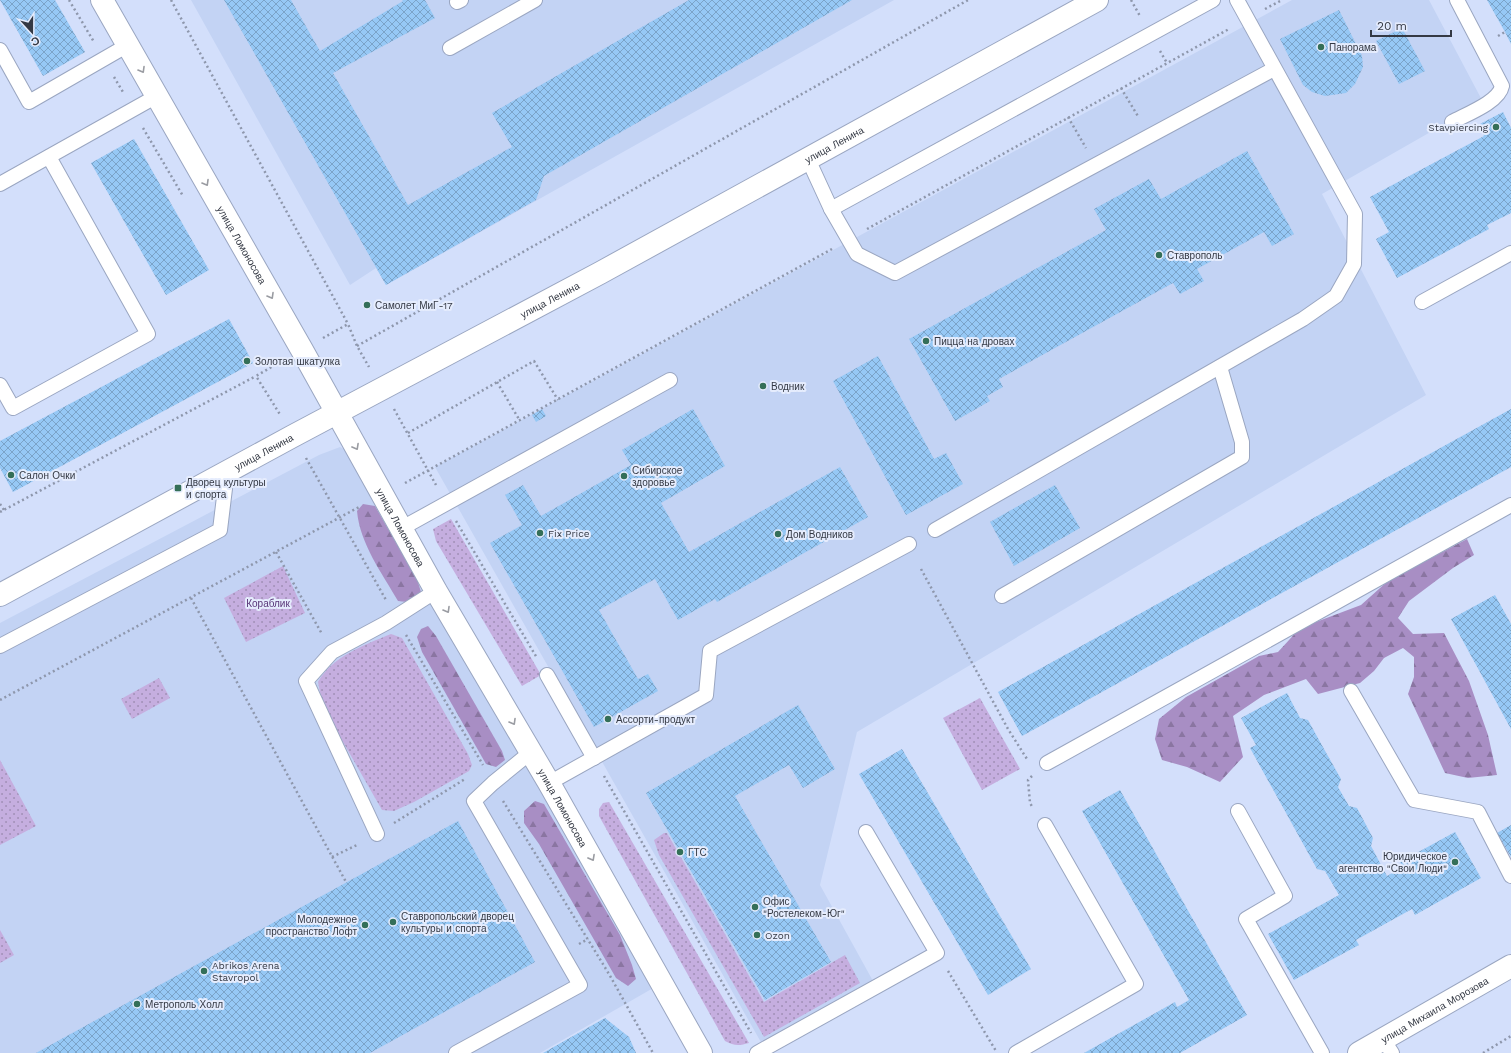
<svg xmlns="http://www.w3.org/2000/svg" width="1511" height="1053" viewBox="0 0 1511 1053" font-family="'Work Sans',sans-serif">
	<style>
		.built { fill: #c3d3f4 }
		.grass { fill: url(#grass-dots) }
		.forest { fill: url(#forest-firs) }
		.building { fill: url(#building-cross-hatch) }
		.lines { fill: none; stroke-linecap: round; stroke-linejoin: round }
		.lane-casing { stroke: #9aa6c1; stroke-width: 16 }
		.street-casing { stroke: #9aa6c1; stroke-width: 24 }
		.secondary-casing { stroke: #9aa6c1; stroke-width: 24 }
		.path { stroke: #8e97ac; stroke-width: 2.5; stroke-dasharray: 2 3; stroke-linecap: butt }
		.lane { stroke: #fff; stroke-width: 14 }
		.street { stroke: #fff; stroke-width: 22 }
		.secondary { stroke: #fff; stroke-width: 22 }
		.oneway { stroke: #9a9ca2 }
		.poi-dot { fill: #346f58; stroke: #e5ecfd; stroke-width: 1.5 }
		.labels { text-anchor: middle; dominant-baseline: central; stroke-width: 4; stroke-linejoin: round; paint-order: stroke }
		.poi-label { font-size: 10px; fill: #343944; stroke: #e5ecfd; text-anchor: start }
		.street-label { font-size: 10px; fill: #343944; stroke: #e5ecfd }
		.park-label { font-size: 10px; fill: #583577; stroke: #e5ecfd }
	</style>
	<defs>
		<pattern id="grass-dots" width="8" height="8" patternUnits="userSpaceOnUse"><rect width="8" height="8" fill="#c5aedf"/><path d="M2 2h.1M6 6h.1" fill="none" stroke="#a18fb6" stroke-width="1.8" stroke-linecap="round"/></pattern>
		<pattern id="forest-firs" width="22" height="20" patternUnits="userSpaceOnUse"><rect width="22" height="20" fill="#a88ec4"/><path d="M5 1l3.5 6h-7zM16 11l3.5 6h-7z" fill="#8a75a1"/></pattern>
		<pattern id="building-cross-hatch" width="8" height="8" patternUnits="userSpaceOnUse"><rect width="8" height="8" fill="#96c8f5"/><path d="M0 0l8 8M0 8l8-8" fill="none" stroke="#7ba3c8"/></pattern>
	</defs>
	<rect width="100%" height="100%" fill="#d3dffb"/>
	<g class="built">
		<path d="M191 0H894L386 285 376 268 350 285Z"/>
		<path d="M1292 0H1429L1483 102 1322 194 1426 395 857 732 820 885 873 981 762 1044 435 467Z"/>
		<path d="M340 447 352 453 655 987 540 1053H0V623L319 455Z"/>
	</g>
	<g class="grass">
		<path d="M451 519 541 675 522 686 436 541 433 529Z"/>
		<path d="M283 566 305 613 246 642 224 598Z"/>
		<path d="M391 634 402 638 468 754 472 765 469 771 414 802 394 811 382 810 323 707 318 682C333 656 364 645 391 634Z"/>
		<path d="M159 678 170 698 132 719 121 699Z"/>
		<path d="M980 698 1020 769 982 790 943 718Z"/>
		<path d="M0 760 36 826 0 845Z"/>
		<path d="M609 802 749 1043C739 1046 734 1046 725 1041L599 816V809L603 803Z"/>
		<path d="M664 833H667L764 1002 845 955 860 983 764 1037 659 855 654 840Z"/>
		<path d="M0 930 14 955 0 963Z"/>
	</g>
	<g class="forest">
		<path d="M363 504 375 506 417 579 421 592 407 602 398 601C382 573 360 544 357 511Z"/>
		<path d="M1467 539 1474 555 1453 568 1409 601 1398 618 1413 634 1444 633 1469 681 1488 735 1497 775 1468 778 1445 773 1408 694 1414 677V657L1403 648 1384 658 1374 671 1360 683 1318 694 1306 679 1264 695 1233 716 1243 757 1220 782 1187 767 1162 760 1155 739 1159 719 1186 697 1259 656 1278 652 1300 628 1361 605 1389 580Z"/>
		<path d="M428 626 436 636 502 751 505 760 496 767 486 764 422 652 417 637 421 629Z"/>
		<path d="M535 801 544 804 620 935 632 965 636 979 628 986 616 978 539 844 524 823V811Z"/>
	</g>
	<g class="building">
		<path d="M0 0H55L85 52 43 76Z"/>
		<path d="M224 0H291L320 51 403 1 402 0H425L435 18 333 73 408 205 512 147 492 113 689 0H852L544 176 536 200 386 285Z"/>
		<path d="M1487 0H1511V44L1505 32Z"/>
		<path d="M1339 10 1362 56 1363 67 1355 84 1346 93 1325 96 1312 92 1303 85 1280 39Z"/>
		<path d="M1402 28 1425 71 1399 84 1376 41Z"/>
		<path d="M1503 112 1511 128V213L1487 225 1489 229 1397 278 1376 239 1389 232 1370 197 1484 136 1478 125Z"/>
		<path d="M134 139 209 270 166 295 91 163Z"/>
		<path d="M1247 151 1294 234 1272 246 1264 232 1197 269 1204 281 1180 294 1173 283 999 379 1003 387 987 396 990 401 955 421 909 339 1106 230 1094 209 1149 179 1161 199Z"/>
		<path d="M229 319 253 363 13 492 0 468V441Z"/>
		<path d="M878 356 934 459 946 453 963 484 906 515 833 381Z"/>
		<path d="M542 409 546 416 536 422 532 415Z"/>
		<path d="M693 409 725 466 661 503 689 552 840 467 868 517 717 602 715 599 678 620 655 579 599 610 638 679 648 674 658 691 594 727 490 543 522 525 505 495 523 485 541 516 631 465 622 450Z"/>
		<path d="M1511 409V467L1022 736 998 692Z"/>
		<path d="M1055 485 1080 528 1014 566 990 522Z"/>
		<path d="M1495 595 1511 624V729L1451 619Z"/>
		<path d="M1287 693 1300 718 1308 720 1324 749 1341 779 1338 787 1349 806 1357 808 1373 838 1371 846 1387 876 1403 867 1400 862 1455 832 1481 878 1415 915 1412 909 1356 940 1359 945 1294 980 1268 934 1339 895 1325 871 1317 869 1250 748 1256 745 1241 718Z"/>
		<path d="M798 705 835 769 803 788 789 765 735 796 831 962 765 1000 646 793Z"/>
		<path d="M902 749 1031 969 988 995 859 774Z"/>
		<path d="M1120 790 1247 1015 1180 1053H1084L1175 1002 1177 1007 1189 1000 1082 811Z"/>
		<path d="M458 821 535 962 370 1053H36Z"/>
		<path d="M1511 825V857L1497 833Z"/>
		<path d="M605 1018 629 1037 636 1053H543Z"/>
	</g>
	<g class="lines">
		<defs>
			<g id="lane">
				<path d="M457 2 461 0"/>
				<path d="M450 48 535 0"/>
				<path d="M0 50 29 102 128 45"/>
				<path d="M1452 122C1467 114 1499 102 1502 86L1457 0"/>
				<path d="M808 159 831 209 857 254 895 273 1274 69"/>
				<path d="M0 184 157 96"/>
				<path d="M831 209 1213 0"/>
				<path d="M1422 302 1511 253"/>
				<path d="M0 385 13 408 148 334 49 157"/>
				<path d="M402 528 670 380"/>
				<path d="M935 530 1303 319 1336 296 1354 264 1355 214 1237 0"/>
				<path d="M1002 596 1242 457V442L1220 367"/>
				<path d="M0 646 220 530 227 472"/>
				<path d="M547 675 594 758"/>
				<path d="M1351 691 1414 800 1478 812 1511 876"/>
				<path d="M1047 763 1511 505"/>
				<path d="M549 783 706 695 710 651 909 544"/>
				<path d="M1238 811 1285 896 1246 919 1322 1053"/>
				<path d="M377 834 306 681 332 652 386 623 436 591"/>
				<path d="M1383 1039 1392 1053"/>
				<path d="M456 1053 580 985 474 801 493 783 531 752"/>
				<path d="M757 1053 937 953 866 832"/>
				<path d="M1016 1053 1136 984 1045 825"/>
			</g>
			<g id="street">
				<path id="s1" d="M1359 1053 1511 966"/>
			</g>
			<g id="secondary">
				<path id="s2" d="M102 0 302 350 436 591 549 783 701 1053"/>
				<path id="s3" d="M0 595 293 436 600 273 1097 0"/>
			</g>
		</defs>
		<use href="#lane" class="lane-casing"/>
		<use href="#street" class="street-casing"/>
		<use href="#secondary" class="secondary-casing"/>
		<g class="path">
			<path d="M69 0 94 42"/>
			<path d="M171 0 348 324"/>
			<path d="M1131 0 1140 16"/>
			<path d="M1265 9 1282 0"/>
			<path d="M1498 36 1505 32"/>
			<path d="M1160 51 1167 63"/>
			<path d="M114 77 123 92"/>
			<path d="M1121 88 1139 118"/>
			<path d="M1068 117 1086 148"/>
			<path d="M143 128 183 196"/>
			<path d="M867 229 1229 29"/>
			<path d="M323 338 348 324 357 346 369 367"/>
			<path d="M357 346 968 0"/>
			<path d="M280 362 256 376 281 416"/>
			<path d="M497 382 520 421"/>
			<path d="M394 409 436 485"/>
			<path d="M408 433 534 361 558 400"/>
			<path d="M306 458 386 600"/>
			<path d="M405 483 832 249"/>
			<path d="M0 504 4 510"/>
			<path d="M0 512 256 376"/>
			<path d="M456 521 537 658"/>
			<path d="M276 552 322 634"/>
			<path d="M921 569 1008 729 1027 759"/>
			<path d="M191 598 346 882"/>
			<path d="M406 635 483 765"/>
			<path d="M0 700 361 506"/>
			<path d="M604 776 751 1033"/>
			<path d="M1032 776 1028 780 1030 803 1033 808"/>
			<path d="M503 801 609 974 653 1053"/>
			<path d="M394 823 465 779"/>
			<path d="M332 857 359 844"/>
			<path d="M579 944 588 939"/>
			<path d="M948 971 996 1051"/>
			<path d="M1483 1053 1511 1036"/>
		</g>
		<use href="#lane" class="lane"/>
		<use href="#street" class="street"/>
		<use href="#secondary" class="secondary"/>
	</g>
	<defs><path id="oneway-chevron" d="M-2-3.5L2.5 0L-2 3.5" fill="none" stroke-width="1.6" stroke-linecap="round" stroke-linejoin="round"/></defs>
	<g class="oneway">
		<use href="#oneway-chevron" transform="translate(142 70) rotate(60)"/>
		<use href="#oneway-chevron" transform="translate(206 183) rotate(60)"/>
		<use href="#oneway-chevron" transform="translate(271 296) rotate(60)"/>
		<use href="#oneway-chevron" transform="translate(356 447) rotate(61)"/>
		<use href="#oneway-chevron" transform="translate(447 610) rotate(60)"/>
		<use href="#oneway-chevron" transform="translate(513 722) rotate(60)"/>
		<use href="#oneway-chevron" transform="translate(592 858) rotate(61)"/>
	</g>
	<g class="poi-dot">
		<circle cx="1321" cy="47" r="4"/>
		<circle cx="1496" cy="127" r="4"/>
		<circle cx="1159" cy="255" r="4"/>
		<circle cx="367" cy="305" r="4"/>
		<circle cx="926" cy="341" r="4"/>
		<circle cx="247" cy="361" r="4"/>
		<circle cx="763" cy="386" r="4"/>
		<circle cx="11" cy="475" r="4"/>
		<circle cx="624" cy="476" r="4"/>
		<rect x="174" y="484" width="8" height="8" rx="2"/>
		<circle cx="540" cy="533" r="4"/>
		<circle cx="778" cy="534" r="4"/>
		<circle cx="608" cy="719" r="4"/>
		<circle cx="680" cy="852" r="4"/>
		<circle cx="1455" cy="862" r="4"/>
		<circle cx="755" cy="907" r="4"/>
		<circle cx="393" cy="922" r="4"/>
		<circle cx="365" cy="925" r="4"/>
		<circle cx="757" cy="935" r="4"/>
		<circle cx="204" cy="971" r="4"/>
		<circle cx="137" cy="1004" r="4"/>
	</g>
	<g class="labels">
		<g class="poi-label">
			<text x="1329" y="47">Панорама</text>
			<text x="1488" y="127" text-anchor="end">Stavpiercing</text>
			<text x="1167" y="255">Ставрополь</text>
			<text x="375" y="305">Самолет МиГ-17</text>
			<text x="934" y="341">Пицца на дровах</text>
			<text x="255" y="361">Золотая шкатулка</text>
			<text x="771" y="386">Водник</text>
			<text x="632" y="470">Сибирское<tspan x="632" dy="12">здоровье</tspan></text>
			<text x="19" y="475">Салон Очки</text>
			<text x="186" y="482">Дворец культуры<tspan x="186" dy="12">и спорта</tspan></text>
			<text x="548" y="533">Fix Price</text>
			<text x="786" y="534">Дом Водников</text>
			<text x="616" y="719">Ассорти-продукт</text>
			<text x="688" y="852">ГТС</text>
			<text x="1447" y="856" text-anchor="end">Юридическое<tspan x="1447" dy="12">агентство "Свои Люди"</tspan></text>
			<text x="763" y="901">Офис<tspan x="763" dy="12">"Ростелеком-Юг"</tspan></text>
			<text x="401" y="916">Ставропольский дворец<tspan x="401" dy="12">культуры и спорта</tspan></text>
			<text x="357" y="919" text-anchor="end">Молодежное<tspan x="357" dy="12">пространство Лофт</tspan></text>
			<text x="765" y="935">Ozon</text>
			<text x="212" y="965">Abrikos Arena<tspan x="212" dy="12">Stavropol</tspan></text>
			<text x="145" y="1004">Метрополь Холл</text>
		</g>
		<g class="street-label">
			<text stroke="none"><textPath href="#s3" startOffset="948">улица Ленина</textPath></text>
			<text stroke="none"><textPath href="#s2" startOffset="282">улица Ломоносова</textPath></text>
			<text stroke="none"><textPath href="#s3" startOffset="624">улица Ленина</textPath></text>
			<text stroke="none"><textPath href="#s3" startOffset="300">улица Ленина</textPath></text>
			<text stroke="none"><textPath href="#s2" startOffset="606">улица Ломоносова</textPath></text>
			<text stroke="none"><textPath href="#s2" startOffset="930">улица Ломоносова</textPath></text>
			<text stroke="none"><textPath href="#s1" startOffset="87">улица Михаила Морозова</textPath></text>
		</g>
		<g class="park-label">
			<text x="268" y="603">Кораблик</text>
		</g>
	</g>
	<g transform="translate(32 32) rotate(159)" stroke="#e5ecfd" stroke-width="3" paint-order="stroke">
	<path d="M0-3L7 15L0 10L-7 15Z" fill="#343944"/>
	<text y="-6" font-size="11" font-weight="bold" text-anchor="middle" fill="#343944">С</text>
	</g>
	<path d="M1371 30v6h80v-6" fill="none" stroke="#343944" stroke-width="2"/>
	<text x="1377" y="30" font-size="12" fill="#343944" stroke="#e5ecfd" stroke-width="3" paint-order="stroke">20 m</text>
</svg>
